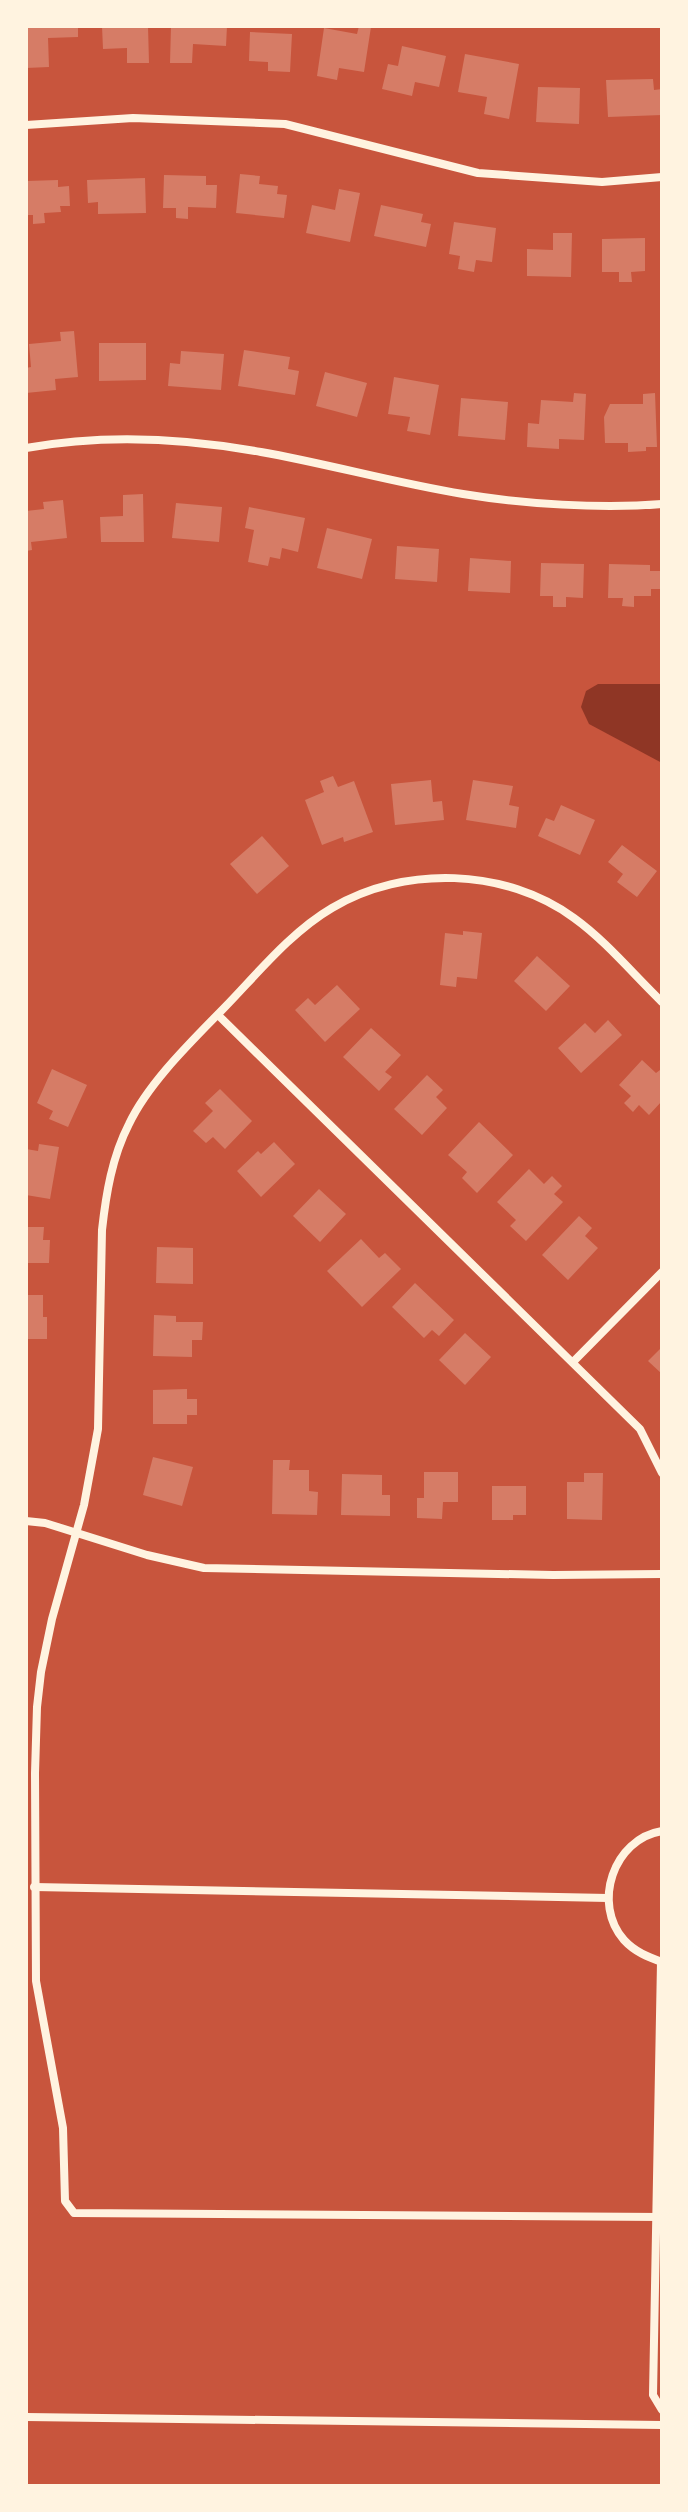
<svg xmlns="http://www.w3.org/2000/svg" width="688" height="2512" viewBox="0 0 688 2512" font-family="'Alegreya Sans',sans-serif">
	<style>
		.water { fill: #8f3625 }
		.building { fill: #d67c66 }
		.lines { fill: none; stroke-linecap: round; stroke-linejoin: round }
		.minor { stroke: #fff3e0; stroke-width: 8 }
	</style>
	<rect width="100%" height="100%" fill="#c8553d"/>
	<path class="water" d="M598 684H662V763L589 724 581 707 586 691Z"/>
	<g class="building">
		<path d="M26 26H78V37L48 38 49 67 26 68Z"/>
		<path d="M102 26H148L149 63H127V48L103 49Z"/>
		<path d="M171 26H227L226 46 193 44 192 63H170Z"/>
		<path d="M359 26 371 27 364 72 339 68 337 80 317 76 324 28 357 34Z"/>
		<path d="M250 32 292 34 290 72 268 71V62L249 61Z"/>
		<path d="M402 46 446 56 439 87 415 82 412 96 382 89 388 64 398 66Z"/>
		<path d="M465 54 519 64 509 119 484 114 487 97 458 92Z"/>
		<path d="M653 79 654 90 662 89V115L608 117 606 80Z"/>
		<path d="M538 87 580 88 579 124 536 122Z"/>
		<path d="M240 174 260 176 259 184 278 186 277 194 287 195 284 218 236 213Z"/>
		<path d="M164 175 206 176V185H217L216 208 188 207V219L176 218V208H163Z"/>
		<path d="M145 178 146 213 98 214V202L88 203 87 180Z"/>
		<path d="M58 180V187L69 186 70 206H60L61 212 44 213 45 223 33 224V215H26V181Z"/>
		<path d="M339 189 360 193 350 242 306 233 312 205 335 210Z"/>
		<path d="M381 205 423 214 421 222 431 224 426 247 374 236Z"/>
		<path d="M454 222 496 228 492 262 476 260 474 272 458 269 460 256 449 254Z"/>
		<path d="M553 233H572L571 277 527 276V249L553 250Z"/>
		<path d="M645 238V271L631 272 632 282H619V272H602V239Z"/>
		<path d="M74 331 78 377 55 379 56 390 26 393V368L31 367 29 344 61 341 60 332Z"/>
		<path d="M99 343H146V380L99 381Z"/>
		<path d="M244 350 290 357 288 369 299 371 295 395 238 386Z"/>
		<path d="M181 351 224 354 221 390 168 386 170 363 180 364Z"/>
		<path d="M325 372 367 383 357 417 316 406Z"/>
		<path d="M394 377 439 385 430 435 407 431 410 417 388 414Z"/>
		<path d="M574 393 586 394 584 440 559 439V449L527 447 528 423 539 424 541 400 573 402Z"/>
		<path d="M655 393 657 447H646V451L628 452V443H605L604 417 610 404H643V394Z"/>
		<path d="M461 398 508 402 505 440 458 436Z"/>
		<path d="M143 494 144 542H101L100 517 123 516V495Z"/>
		<path d="M63 500 67 538 31 542 32 550 26 551V511L44 509 43 502Z"/>
		<path d="M176 503 222 507 219 542 172 538Z"/>
		<path d="M249 507 305 518 298 552 282 548 280 559 270 557 268 566 248 562 254 530 245 528Z"/>
		<path d="M327 528 372 539 362 579 317 568Z"/>
		<path d="M397 546 439 549 437 582 395 579Z"/>
		<path d="M470 558 511 561 510 593 468 591Z"/>
		<path d="M541 563 584 564 583 598 566 597V607H553V596H540Z"/>
		<path d="M609 564 650 565V571H661V589H651V596H634V607L622 606 623 598H608Z"/>
		<path d="M333 776 338 787 354 781 373 832 344 842 343 837 322 845 305 800 324 792 320 781Z"/>
		<path d="M431 780 433 802 442 801 444 820 395 825 391 784Z"/>
		<path d="M473 780 513 786 509 805 519 807 516 828 466 820Z"/>
		<path d="M561 805 595 820 580 855 538 836 546 818 554 821Z"/>
		<path d="M262 836 289 866 257 894 230 864Z"/>
		<path d="M622 845 657 871 637 897 617 882 623 874 608 862Z"/>
		<path d="M463 931 482 933 477 979 457 977 456 987 440 985 445 933 463 935Z"/>
		<path d="M537 956 570 986 546 1011 514 981Z"/>
		<path d="M337 985 360 1009 325 1042 295 1010 308 998 315 1005Z"/>
		<path d="M608 1020 622 1035 581 1073 558 1048 585 1023 595 1033Z"/>
		<path d="M371 1028 401 1055 385 1072 392 1077 379 1091 343 1057Z"/>
		<path d="M642 1060 656 1073 660 1070 662 1072V1101L649 1115 639 1105 633 1112 624 1103 631 1096 619 1085Z"/>
		<path d="M52 1069 87 1085 68 1127 49 1119 53 1111 37 1103Z"/>
		<path d="M427 1075 443 1090 436 1097 447 1108 422 1135 394 1109Z"/>
		<path d="M220 1089 252 1121 225 1149 213 1137 206 1143 193 1131 213 1111 205 1103Z"/>
		<path d="M479 1122 513 1155 477 1193 462 1178 467 1172 448 1155Z"/>
		<path d="M274 1142 295 1164 261 1197 237 1171 258 1151 261 1154Z"/>
		<path d="M39 1144 59 1147 50 1199 26 1195V1149L38 1151Z"/>
		<path d="M529 1169 544 1184 552 1176 562 1186 554 1194 563 1202 526 1241 510 1226 516 1220 497 1202Z"/>
		<path d="M319 1189 346 1214 320 1242 293 1216Z"/>
		<path d="M579 1216 592 1228 585 1236 598 1248 568 1280 542 1255Z"/>
		<path d="M26 1227H44L43 1240H50L49 1263H26Z"/>
		<path d="M361 1239 379 1258 385 1253 401 1269 362 1307 327 1271Z"/>
		<path d="M157 1247 193 1248V1284L156 1283Z"/>
		<path d="M415 1283 454 1320 439 1336 432 1330 424 1338 392 1307Z"/>
		<path d="M26 1295H43V1317H47V1339H26Z"/>
		<path d="M154 1315 176 1316V1322H203L202 1340H192V1357L153 1356Z"/>
		<path d="M465 1333 491 1357 465 1385 439 1360Z"/>
		<path d="M662 1347V1374L648 1361Z"/>
		<path d="M187 1389V1399H197V1415H187V1424H153V1390Z"/>
		<path d="M153 1457 193 1467 182 1506 143 1495Z"/>
		<path d="M273 1460H290L289 1470H309V1491L318 1492 317 1515 272 1514Z"/>
		<path d="M424 1472H458V1502H443L442 1519 417 1518V1498H424Z"/>
		<path d="M584 1473H603L602 1520 567 1519V1482H584Z"/>
		<path d="M342 1474 382 1475V1495H390V1516L341 1515Z"/>
		<path d="M492 1486H526V1515H513V1520H492Z"/>
	</g>
	<g class="lines">
		<g class="minor">
			<path d="M26 125 133 118 285 124 478 173 602 182 662 177"/>
			<path d="M26 448C103 434 184 438 261 452 329 464 395 483 463 494 523 504 601 509 662 504"/>
			<path d="M662 1002C633 974 606 941 574 918 506 868 404 865 332 908 291 932 258 973 225 1007 192 1041 149 1082 129 1124 112 1157 106 1194 102 1230L98 1429 84 1505 52 1619 41 1672 37 1707 35 1773 36 1981 63 2128 65 2201 74 2213 662 2217"/>
			<path d="M218 1015 640 1429 662 1473"/>
			<path d="M573 1362 662 1272"/>
			<path d="M26 1521 45 1523 147 1555 204 1568 553 1575 662 1574"/>
			<path d="M662 1831C613 1839 592 1904 624 1940 635 1952 648 1957 662 1962"/>
			<path d="M34 1887 608 1898"/>
			<path d="M661 1962 653 2395 662 2410"/>
			<path d="M26 2417 662 2425"/>
		</g>
	</g>
	<rect width="688" height="2512" fill="none" stroke="#fff3e0" stroke-width="56"/>
</svg>
